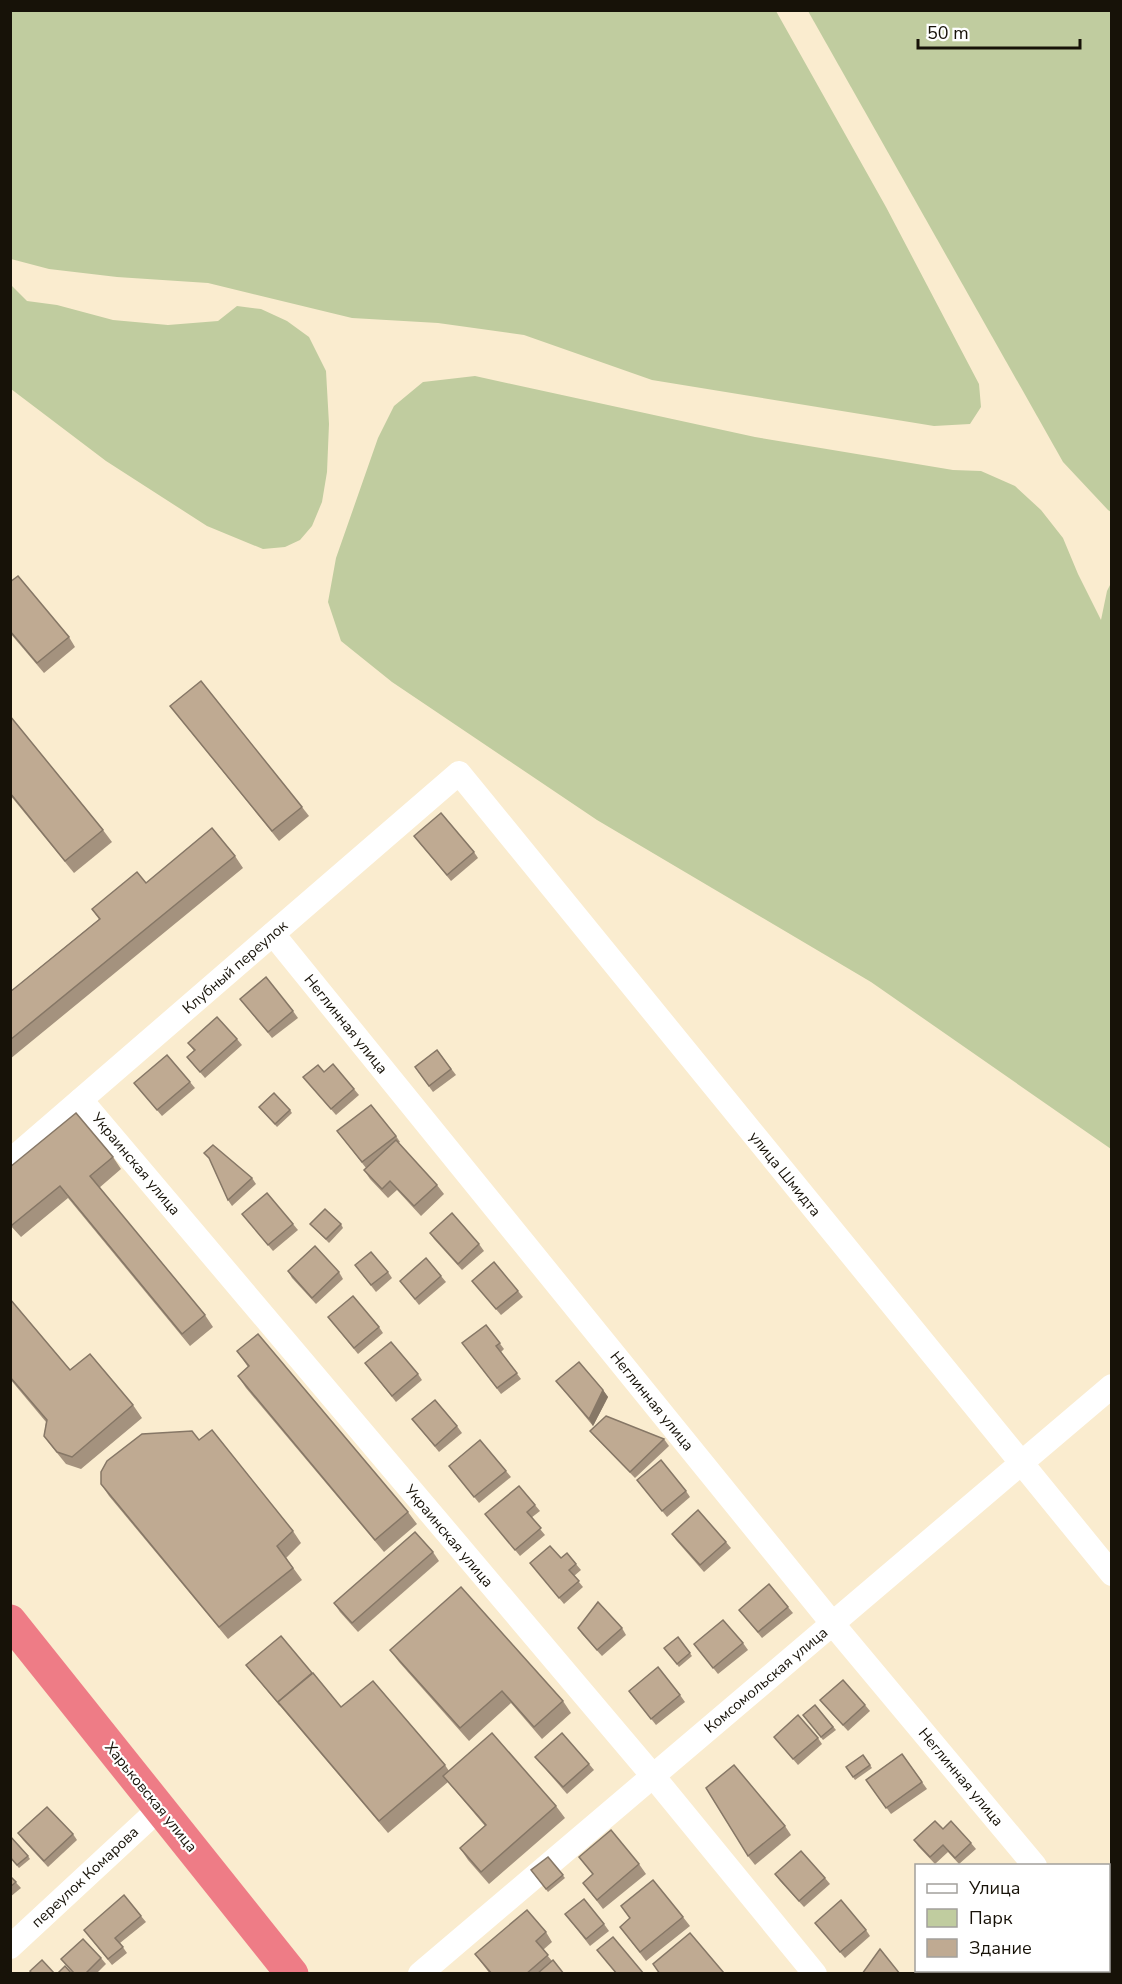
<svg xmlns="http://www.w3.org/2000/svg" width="1122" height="1984" viewBox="0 0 1122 1984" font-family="'Nunito Sans',sans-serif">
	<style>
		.green { fill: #c0cc9f }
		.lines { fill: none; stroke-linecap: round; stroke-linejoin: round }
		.street { stroke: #fff; stroke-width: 24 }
		.highway { stroke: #ee7c86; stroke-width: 33 }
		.wall { fill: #a4927e }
		.shaded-wall { fill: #867766 }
		.building { fill: #bfaa92; stroke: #867766; stroke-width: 1.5 }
		.labels { text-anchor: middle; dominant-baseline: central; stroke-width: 4.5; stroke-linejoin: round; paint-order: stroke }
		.street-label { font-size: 15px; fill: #171208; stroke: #fff }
	</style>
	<rect width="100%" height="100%" fill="#faeccf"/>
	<g class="green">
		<path d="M11 10 776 11 886 207 979 384 981 407 970 424 934 426 652 380 524 335 438 323 352 318 208 283 117 277 49 269 11 259Z"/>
		<path d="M808 11H1111V512L1108 510 1063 462Z"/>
		<path d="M11 285 27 301 57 305 113 320 168 325 218 321 237 306 261 309 287 321 309 337 326 371 329 424 327 472 322 502 312 526 300 540 285 547 263 549 207 526 106 461 11 389Z"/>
		<path d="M475 376 755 437 953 470 981 471 1015 486 1041 510 1063 538 1078 574 1101 620 1107 591 1111 583V1149L871 982 597 820 392 682 341 641 328 602 336 558 378 438 394 406 423 382Z"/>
	</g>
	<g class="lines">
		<g class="street">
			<path d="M273 934 832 1623 1035 1866"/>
			<path d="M81 1100 653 1776 815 1974"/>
			<path d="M10 1161 459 773 1112 1574"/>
			<path d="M10 1947 160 1808"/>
			<path d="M1108 1953 1112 1957"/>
			<path d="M420 1974 1112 1386"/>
		</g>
		<path class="highway" d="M10 1621 292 1974"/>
	</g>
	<g class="wall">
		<path d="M10 582 69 637 75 647 44 673 10 633Z"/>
		<path d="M170 706 302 807 309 816 279 841Z"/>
		<path d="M10 716 103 830 112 842 74 873 10 795Z"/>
		<path d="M414 836 474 852 478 858 451 881Z"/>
		<path d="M235 856 243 868 10 1059V992L99 919 92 909 146 883Z"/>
		<path d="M240 999 293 1011 298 1018 272 1038Z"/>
		<path d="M237 1039 242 1045 205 1078 187 1057 194 1051 188 1043Z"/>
		<path d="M437 1050 456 1075 433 1092 415 1067Z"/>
		<path d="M303 1077 354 1089 359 1095 336 1115Z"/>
		<path d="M190 1082 195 1088 162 1116 134 1083Z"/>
		<path d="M259 1107 290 1110 292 1113 277 1127Z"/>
		<path d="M337 1131 396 1136 400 1142 398 1143 437 1185 444 1194 421 1216 397 1190 388 1198 370 1179 364 1170 366 1168Z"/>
		<path d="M204 1153 252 1178 256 1184 232 1206 228 1200 211 1161Z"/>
		<path d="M113 1157 121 1169 99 1188 205 1315 213 1327 190 1346 68 1198 21 1237 10 1225V1167Z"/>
		<path d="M242 1214 293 1224 298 1230 273 1251Z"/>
		<path d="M310 1224H341L343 1228 329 1243Z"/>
		<path d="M430 1233 479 1244 484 1251 462 1270 434 1239Z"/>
		<path d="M355 1265 388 1272 392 1278 376 1292Z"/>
		<path d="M288 1271 339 1272 343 1279 316 1304 292 1278Z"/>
		<path d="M441 1276 446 1282 419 1305 400 1281Z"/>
		<path d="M472 1281 518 1291 523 1297 501 1315Z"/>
		<path d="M10 1299 70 1370 133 1405 142 1418 81 1469 66 1464 53 1448 44 1436 46 1422 10 1379Z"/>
		<path d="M328 1317 379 1327 383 1333 358 1354Z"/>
		<path d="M486 1325 504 1349 501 1352 521 1379 501 1394 467 1349Z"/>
		<path d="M237 1351 408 1512 417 1524 384 1552 246 1388 238 1376 248 1367Z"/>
		<path d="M365 1363 418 1374 422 1380 396 1402Z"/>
		<path d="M556 1381 603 1390 608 1397 593 1426Z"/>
		<path d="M412 1419 457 1426 462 1433 439 1452Z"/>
		<path d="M590 1431 664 1439 669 1446 635 1478 595 1437Z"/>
		<path d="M199 1440 293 1531 301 1543 286 1558 302 1580 228 1639 109 1496 101 1484Z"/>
		<path d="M449 1466 506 1471 511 1477 479 1503Z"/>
		<path d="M637 1480 686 1491 690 1497 667 1517Z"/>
		<path d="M535 1505 540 1511 531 1518 545 1535 520 1556 485 1514Z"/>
		<path d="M672 1534 726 1542 731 1548 704 1572 676 1540Z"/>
		<path d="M433 1552 439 1561 358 1632 340 1612 334 1603Z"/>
		<path d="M561 1558 576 1564 581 1570 574 1576 583 1587 564 1604 530 1563Z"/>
		<path d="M788 1607 793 1613 762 1638 739 1610Z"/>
		<path d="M578 1628H622L626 1635 602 1656 582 1634Z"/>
		<path d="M678 1637 692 1656 679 1667 664 1648Z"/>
		<path d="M743 1643 748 1650 718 1674 694 1644Z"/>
		<path d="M390 1650 563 1701 571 1713 542 1739 511 1703 469 1741 399 1662Z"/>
		<path d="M246 1665 341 1707 445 1765 449 1771 556 1806 565 1818 489 1884 468 1860 460 1848 485 1826 448 1782 388 1833 253 1674Z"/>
		<path d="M629 1691 680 1695 685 1702 656 1725Z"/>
		<path d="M820 1700 865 1705 870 1711 848 1731 825 1706Z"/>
		<path d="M815 1705 836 1730 823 1740 803 1715Z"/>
		<path d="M774 1737 818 1738 822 1744 798 1765Z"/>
		<path d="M902 1754 927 1789 891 1814 866 1780Z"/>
		<path d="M863 1755 872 1768 855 1780 846 1767Z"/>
		<path d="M535 1757 589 1764 594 1770 567 1794 540 1763Z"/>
		<path d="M785 1826 791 1835 755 1865 748 1856Z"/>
		<path d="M943 1829 971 1843 976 1849 959 1864 948 1852 935 1864 918 1846 914 1840Z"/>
		<path d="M18 1833 73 1834 77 1840 48 1867 23 1840Z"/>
		<path d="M28 1856 30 1859 19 1868 10 1858Z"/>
		<path d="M548 1857 565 1878 548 1892 531 1870Z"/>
		<path d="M579 1857 639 1864 646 1874 603 1909 583 1883 593 1875Z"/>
		<path d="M775 1874 825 1878 830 1884 804 1907 780 1881Z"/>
		<path d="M10 1876 21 1888 10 1897Z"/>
		<path d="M621 1906 683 1917 690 1926 646 1961 620 1927 630 1918Z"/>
		<path d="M565 1914 604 1924 609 1931 590 1946Z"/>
		<path d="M141 1916 146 1922 120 1943 127 1953 112 1965 84 1930Z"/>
		<path d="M815 1923 866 1930 870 1936 845 1958Z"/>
		<path d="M546 1932 552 1942 543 1950 552 1961 564 1974H490L475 1954Z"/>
		<path d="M101 1958 106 1964 96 1974H73L61 1959Z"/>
	</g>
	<path class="shaded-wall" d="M603 1390 608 1397 593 1426 589 1419Z"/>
	<g class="building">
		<path d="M18 576 69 637 37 663 10 631V582Z"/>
		<path d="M201 681 302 807 272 831 170 706Z"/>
		<path d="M10 716 103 830 65 861 10 793Z"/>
		<path d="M441 813 474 852 447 875 414 836Z"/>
		<path d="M212 828 235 856 10 1040V992L100 919 92 909 137 872 146 883Z"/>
		<path d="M266 977 293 1011 268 1032 240 999Z"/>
		<path d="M217 1017 237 1039 200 1072 187 1057 195 1050 188 1043Z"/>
		<path d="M437 1050 451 1069 429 1086 415 1067Z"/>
		<path d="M167 1055 190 1082 157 1110 134 1083Z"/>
		<path d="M333 1064 354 1089 331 1109 303 1077 318 1065 324 1072Z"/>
		<path d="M274 1093 290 1110 275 1124 259 1107Z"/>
		<path d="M371 1105 396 1136 362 1162 337 1131Z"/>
		<path d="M76 1113 113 1157 90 1176 205 1315 182 1334 60 1186 12 1225 10 1223V1167Z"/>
		<path d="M396 1140 437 1185 414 1206 390 1181 382 1189 364 1170Z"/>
		<path d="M213 1145 252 1178 228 1200 209 1158 204 1153Z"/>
		<path d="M267 1193 293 1224 268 1245 242 1214Z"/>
		<path d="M325 1209 341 1224 326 1239 310 1224Z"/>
		<path d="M452 1213 479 1244 458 1264 430 1233Z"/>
		<path d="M315 1246 339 1272 312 1298 288 1271Z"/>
		<path d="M371 1252 388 1272 371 1285 355 1265Z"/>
		<path d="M426 1258 441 1276 415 1299 400 1281Z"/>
		<path d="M494 1262 518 1291 496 1309 472 1281Z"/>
		<path d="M353 1296 379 1327 354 1348 328 1317Z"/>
		<path d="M10 1299 70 1370 90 1354 133 1405 72 1457 57 1452 44 1436 47 1420 10 1377Z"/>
		<path d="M486 1325 500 1343 496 1346 517 1373 497 1388 462 1343Z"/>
		<path d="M258 1334 408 1512 375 1540 238 1376 249 1366 237 1351Z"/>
		<path d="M391 1342 418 1374 392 1396 365 1363Z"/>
		<path d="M579 1362 603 1390 589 1419 556 1381Z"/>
		<path d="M435 1400 457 1426 435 1446 412 1419Z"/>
		<path d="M606 1416 664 1439 630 1472 590 1431Z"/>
		<path d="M212 1430 293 1531 277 1546 293 1568 219 1627 101 1484V1472L107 1461 142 1434 192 1431 199 1440Z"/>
		<path d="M480 1440 506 1471 474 1497 449 1466Z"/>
		<path d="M661 1460 686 1491 662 1511 637 1480Z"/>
		<path d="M519 1486 535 1505 527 1512 541 1528 515 1550 485 1514Z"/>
		<path d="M698 1510 726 1542 700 1565 672 1534Z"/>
		<path d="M415 1532 433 1552 352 1623 334 1603Z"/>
		<path d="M550 1546 561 1558 567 1553 576 1564 569 1570 579 1581 559 1598 530 1563Z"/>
		<path d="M769 1584 788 1607 758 1632 739 1610Z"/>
		<path d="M461 1587 563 1701 534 1727 502 1691 460 1728 390 1650Z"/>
		<path d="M598 1602 622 1628 597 1650 578 1628Z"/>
		<path d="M723 1620 743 1643 713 1668 694 1644Z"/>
		<path d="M281 1636 312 1673 278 1702 280 1705 246 1665Z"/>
		<path d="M678 1637 690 1653 677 1664 664 1648Z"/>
		<path d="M658 1667 680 1695 651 1719 629 1691Z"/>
		<path d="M313 1673 341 1707 373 1681 445 1765 379 1821 278 1702Z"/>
		<path d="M843 1680 865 1705 843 1725 820 1700Z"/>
		<path d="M815 1705 833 1727 821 1737 803 1715Z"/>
		<path d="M798 1715 818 1738 793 1759 774 1737Z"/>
		<path d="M492 1733 556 1806 481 1872 460 1848 486 1825 443 1776Z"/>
		<path d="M562 1733 589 1764 563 1787 535 1757Z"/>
		<path d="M902 1754 922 1782 886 1808 866 1780Z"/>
		<path d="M863 1755 870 1765 853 1777 846 1767Z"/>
		<path d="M734 1765 785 1826 748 1856 706 1788Z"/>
		<path d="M47 1807 73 1834 44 1861 18 1833Z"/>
		<path d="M935 1821 943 1829 951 1821 971 1843 955 1858 943 1845 930 1857 914 1840Z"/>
		<path d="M611 1830 639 1864 597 1900 583 1883 593 1874 579 1857Z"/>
		<path d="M10 1836 28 1856 17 1865 10 1857Z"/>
		<path d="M801 1851 825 1878 799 1901 775 1874Z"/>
		<path d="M548 1857 563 1875 546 1889 531 1870Z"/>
		<path d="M10 1876 16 1882 10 1887Z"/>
		<path d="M653 1880 683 1917 640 1952 620 1927 630 1918 621 1906Z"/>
		<path d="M124 1895 141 1916 115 1938 123 1947 108 1959 84 1930Z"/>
		<path d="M584 1899 604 1924 586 1939 565 1914Z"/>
		<path d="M841 1900 866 1930 840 1952 815 1923Z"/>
		<path d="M527 1910 546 1932 536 1941 548 1955 526 1974H492L475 1954Z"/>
		<path d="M690 1933 724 1973V1974H660L653 1964Z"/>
		<path d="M613 1937 644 1974H617L597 1950Z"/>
		<path d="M83 1939 101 1958 85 1974H75L61 1959Z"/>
		<path d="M880 1949 900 1974H862Z"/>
		<path d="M42 1960 55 1974H32L30 1971Z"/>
		<path d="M553 1960 564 1974H537Z"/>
		<path d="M65 1966 72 1974H57Z"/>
	</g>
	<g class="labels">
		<g class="street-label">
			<text transform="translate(235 967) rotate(-41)">Клубный переулок</text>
			<text transform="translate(346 1024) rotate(51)">Неглинная улица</text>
			<text transform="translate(136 1164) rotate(50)">Украинская улица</text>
			<text transform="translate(785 1174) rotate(51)">улица Шмидта</text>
			<text transform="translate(652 1401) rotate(51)">Неглинная улица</text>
			<text transform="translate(449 1536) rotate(50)">Украинская улица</text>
			<text transform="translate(766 1680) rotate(-40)">Комсомольская улица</text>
			<text transform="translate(961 1777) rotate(50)">Неглинная улица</text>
			<text transform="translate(151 1797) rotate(51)">Харьковская улица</text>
			<text transform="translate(85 1877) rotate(-43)">переулок Комарова</text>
		</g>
	</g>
	<rect width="1122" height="1984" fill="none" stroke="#171208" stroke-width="24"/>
	<rect x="915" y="1864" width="195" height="108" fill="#ffffff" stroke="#a2a09c" stroke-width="1.5"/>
	<rect x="927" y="1884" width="30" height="9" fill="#ffffff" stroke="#a2a09c" stroke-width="1.5"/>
	<text x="969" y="1894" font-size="18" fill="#171208">Улица</text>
	<rect x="927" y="1909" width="30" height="18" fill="#c0cc9f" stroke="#a2a09c" stroke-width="1.5"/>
	<text x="969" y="1924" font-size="18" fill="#171208">Парк</text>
	<rect x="927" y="1939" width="30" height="18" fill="#bfaa92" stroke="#a2a09c" stroke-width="1.5"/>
	<text x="969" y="1954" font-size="18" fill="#171208">Здание</text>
	<path d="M918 39v9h162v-9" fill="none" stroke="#171208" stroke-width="3"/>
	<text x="927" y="39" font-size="18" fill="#171208" stroke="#ffffff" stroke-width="4.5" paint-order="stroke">50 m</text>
</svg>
